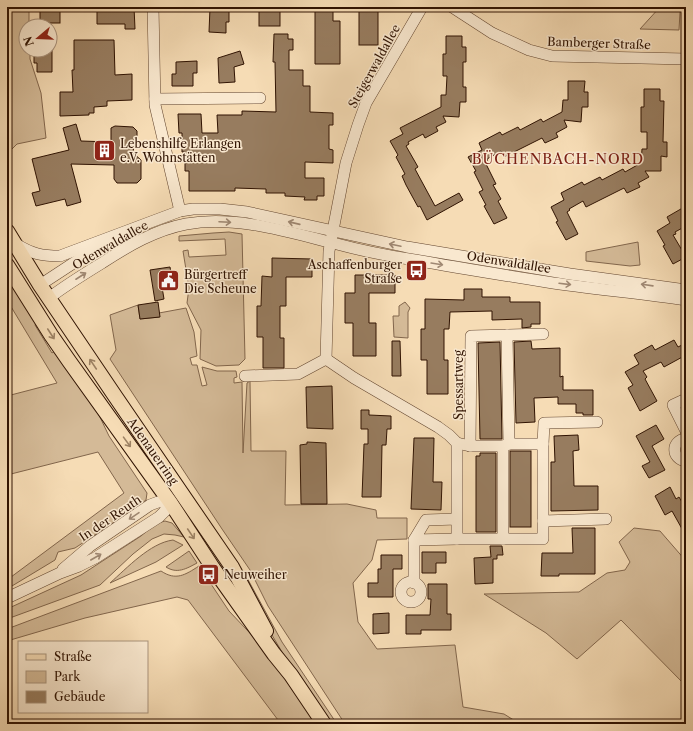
<svg xmlns="http://www.w3.org/2000/svg" width="693" height="731" viewBox="0 0 693 731" font-family="'Libre Caslon Text',serif">
	<style>
		.green { fill: #d4ba97; stroke: #82664c }
		.building { fill: #977c5f; stroke: #301302 }
		.lines { fill: none; stroke-linecap: round; stroke-linejoin: round }
		.minor-casing { stroke: #62452f; stroke-width: 12 }
		.major-casing { stroke: #301302; stroke-width: 16 }
		.minor { stroke: #f9e8cf; stroke-width: 11 }
		.major { stroke: #f6dcb5; stroke-width: 14 }
		.oneway { stroke: #9f8873 }
		.oneway2 { stroke: #9d8264 }
		.labels { text-anchor: middle; dominant-baseline: central; stroke-width: 3; stroke-linejoin: round; paint-order: stroke }
		.street-label { font-size: 12px; fill: #301302; stroke: #f9e8cf }
		.poi-label { font-size: 12px; fill: #301302; stroke: #f9e8cf; text-anchor: start }
		.quarter-label { font-size: 14px; letter-spacing: 1px; fill: #7a1f14; stroke: #f9e8cf }
	</style>
	<rect width="100%" height="100%" fill="#f6dcb5"/>
	<filter id="stains"><feTurbulence type="fractalNoise" baseFrequency=".005" numOctaves="4"/><feColorMatrix values="0 0 0 0 .2 0 0 0 0 .09 0 0 0 0 .02 0 0 0 .5 -.17"/></filter>
	<radialGradient id="worn" r=".72"><stop offset=".6" stop-color="#630" stop-opacity="0"/><stop offset="1" stop-color="#630" stop-opacity=".3"/></radialGradient>
	<g class="green">
		<path d="M7 7H29V26H26V50H30V59L41 93 46 138 17 144 7 154Z"/>
		<path d="M660 7H677L680 12 679 30 640 29Z"/>
		<path d="M229 232 242 234 245 359 239 365 216 366 200 359 201 330 187 303 189 288 183 251 188 250 189 257 226 255 225 239 179 241V236L213 233Z"/>
		<path d="M638 242 640 265 630 266 586 261V252Z"/>
		<path d="M7 275 37 322 35 325 52 353 55 351 98 413 109 436 147 493 146 500 125 515 75 548 58 552 55 560 7 589V580L124 493 98 452 7 475V396L57 383 7 300Z"/>
		<path d="M405 302 410 308 408 312V338L394 337 393 316H399V306Z"/>
		<path d="M138 305 140 319 159 317V313L186 308 194 332 197 356 190 358 192 365H197L202 386 207 385 202 367 217 371H236L237 377 234 378V383L242 382 243 453 247 383 250 381 251 451H286L285 505 347 504 376 510 377 518H407V539L377 540 372 560 353 583 358 622 377 649 455 645 463 707 504 714 520 724H345L268 606 250 570 222 529 110 359 116 350 110 315Z"/>
		<path d="M165 521 172 523 184 537 175 535 164 534 152 539 133 554 100 585 7 619V609L81 575 141 536 155 524Z"/>
		<path d="M634 528 660 531 686 561V686L621 620 577 659 546 633 484 594 579 592 607 573 625 570 630 562 619 542Z"/>
		<path d="M173 540 183 545 156 562 110 583C127 568 150 543 173 540Z"/>
		<path d="M189 551 197 563C186 569 177 574 166 567Z"/>
		<path d="M199 566 229 611 263 647 316 724H281L188 600 177 597 85 618 7 641V629L161 571C176 581 185 575 199 566Z"/>
		<path d="M246 576 282 642 337 724H330L285 657 269 630 245 578Z"/>
	</g>
	<g class="building">
		<rect x="40" y="7" width="20" height="16"/>
		<path d="M97 7H134L135 29H125V24H97Z"/>
		<rect x="259" y="7" width="21" height="19"/>
		<path d="M315 7H333V21H340V64H315Z"/>
		<rect x="359" y="7" width="19" height="38"/>
		<path d="M210 8H229V22H226V33L209 32Z"/>
		<path d="M274 34H288V39H293V50H289V70H303V86H310V112L333 113V125H329V149L333 150V163L305 162V178H324V196H317V200H304L305 197 285 196V193H266V189L235 188V191H189V171H185V152H182V133H179L178 114H201L202 133H218L217 115H242V111L276 112 275 62H273Z"/>
		<path d="M446 36H462V47H466V62H463V87H466V102H460L459 117 443 116 446 122 436 127 438 131 425 138 423 134 408 142 409 144 406 146 418 167 415 169 435 206 459 193 463 200 427 220 420 206 418 207 406 185 402 176 405 174 396 157 398 155 390 141 403 134 400 128 441 107V95H446L447 76H443V54H446Z"/>
		<path d="M74 40H114L115 75 132 74V100L107 101V106L94 107V113H89V115L60 116V92H73L72 70H74Z"/>
		<path d="M34 50H52V72H37V63H34Z"/>
		<path d="M240 51 244 64 234 67 235 82 219 83 218 58Z"/>
		<path d="M197 61V73H193V86H172V74H176V62Z"/>
		<path d="M568 81H585L584 92H588V107H582L581 122 564 120 567 127 556 133 558 137 545 143 542 138 504 157 501 151 487 159 488 160 485 162 496 184 493 185 501 199 498 201 507 218 494 224 484 206 486 205 479 192 483 190 474 172 476 171 468 157 482 150 479 143 500 132 502 135 518 127 520 130 541 119 543 122 562 112 563 100H568Z"/>
		<path d="M644 89H660V101H664L663 142H667V157L661 156V171H645L649 177 638 183 640 187 627 193 624 188 586 207 583 201 569 209 570 210 567 212 578 234 566 240 556 222 558 221 551 207 564 200 561 193 582 182 584 185 600 177 602 180 623 169 625 172 641 163 642 149H647V132H641V107H644Z"/>
		<path d="M76 124 81 141 111 142V128L115 126 133 127 137 131V141L134 144 133 153 141 160V179L137 183H117L114 179V165L71 164 81 202 67 206 65 199 36 206 32 193 40 191 32 159 69 150 63 128Z"/>
		<path d="M686 206V226L675 232 676 234 673 235 686 257 673 264 663 246 665 245 657 231 670 223 667 217Z"/>
		<path d="M272 258 312 259V277H286V306H280V338H284V368H263V337H257V306H261L262 276 272 277Z"/>
		<path d="M170 267 173 285 162 287 164 299 155 301 150 270Z"/>
		<path d="M355 275H395V293H369V323H376V356H353V323H345V293H355Z"/>
		<path d="M464 289H482V297H510V302H540V324H531V327L522 328V319L492 320V311L450 312 449 329H444V360H448V394H427V360H421V329H425V299L464 300Z"/>
		<path d="M158 302 160 317 140 319 138 305Z"/>
		<path d="M674 340 678 347 686 343V355L664 367 661 362 643 371 647 377 645 379 657 401 640 411 628 388 633 385 625 372 639 364 634 355 652 345 655 350Z"/>
		<path d="M392 341H400L401 376H392Z"/>
		<path d="M531 341 532 349 560 348V377L563 376V390H593V415H583V413H576V404H558V397L534 398 535 422 516 423 514 342Z"/>
		<path d="M500 342 502 439H480L478 343Z"/>
		<path d="M332 386 333 429 307 428 306 387Z"/>
		<path d="M361 410H369V415L391 416V429H387L386 445H382L381 497H362L364 444H368V429H361Z"/>
		<path d="M656 425 664 439 652 446 665 470 649 478 642 466 650 462 636 436Z"/>
		<path d="M578 435 579 450 573 451 574 486H598V510L551 511V462H555L554 436Z"/>
		<path d="M414 438H434L433 482H442L441 510 411 509Z"/>
		<path d="M307 442 326 443 327 504H301L300 445 307 444Z"/>
		<rect x="510" y="451" width="21" height="76"/>
		<path d="M480 453H496V532H476V456H480Z"/>
		<path d="M670 487 676 499 679 497 686 509V536L672 511 665 515 655 496Z"/>
		<path d="M572 528H595V574H559V576H541L542 553H573Z"/>
		<path d="M490 546H502L503 555H497V559H493V583L475 584 474 558 491 557Z"/>
		<path d="M422 552H446V563H436V573H422Z"/>
		<path d="M381 555H402V569H393V597H368V583H378V569H381Z"/>
		<path d="M428 584H447V614H451V630H421V634H406V615H430L431 599H428Z"/>
		<path d="M389 613V633L373 634V614Z"/>
	</g>
	<g class="lines">
		<defs>
			<g id="minor">
				<path d="M153 7 155 105 180 211"/>
				<path d="M452 7 492 33 529 50 552 56 686 59"/>
				<path d="M155 99 260 98"/>
				<path d="M16 244C32 254 42 256 60 256L180 211 193 209H220L247 212 407 247 570 274 686 290"/>
				<path d="M40 285 101 245"/>
				<path d="M49 298C66 285 84 274 102 263 128 246 155 230 186 224 236 215 288 232 337 244 363 251 389 256 415 260 459 268 503 275 547 282 593 289 640 293 686 300"/>
				<path d="M507 335 509 444"/>
				<path d="M326 359 329 251 346 163 358 125 366 103 422 7"/>
				<path d="M326 359 354 378 438 427 449 435 457 443V539L414 540 426 520 457 519"/>
				<path d="M245 376 298 374 326 359"/>
				<path d="M686 399 673 405 686 431"/>
				<path d="M686 439C671 440 671 459 686 461"/>
				<path d="M457 443 470 446H503L509 444H543V539H457"/>
				<path d="M543 444 544 423 597 422"/>
				<path d="M470 446 471 336 543 334"/>
				<path d="M543 521 606 519"/>
				<path d="M503 539V446"/>
				<path d="M63 569 90 546 150 505 158 502H170"/>
				<circle cx="411" cy="592" r="10"/>
				<path d="M414 583V540"/>
				<path d="M7 598 60 573 79 566 95 558 159 517 165 511 170 502"/>
			</g>
			<g id="major">
				<path d="M7 231 40 285 115 396 232 567 266 631"/>
				<path d="M7 265 51 335 69 361 170 502 213 568 274 654 291 675 324 724"/>
			</g>
		</defs>
		<use href="#minor" class="minor-casing"/>
		<use href="#major" class="major-casing"/>
		<use href="#minor" class="minor"/>
		<use href="#major" class="major"/>
	</g>
	<defs><path id="oneway-shaft" d="M-6 0H5M1.5-3L5.5 0L1.5 3" fill="none" stroke-width="1.6" stroke-linecap="round" stroke-linejoin="round"/></defs>
	<g class="oneway">
		<use href="#oneway-shaft" transform="translate(225 222) rotate(3)"/>
		<use href="#oneway-shaft" transform="translate(294 223) rotate(-167)"/>
		<use href="#oneway-shaft" transform="translate(395 245) rotate(-168)"/>
		<use href="#oneway-shaft" transform="translate(437 264) rotate(9)"/>
		<use href="#oneway-shaft" transform="translate(81 276) rotate(-33)"/>
		<use href="#oneway-shaft" transform="translate(565 284) rotate(7)"/>
		<use href="#oneway-shaft" transform="translate(647 285) rotate(-172)"/>
		<use href="#oneway-shaft" transform="translate(134 516) rotate(146)"/>
		<use href="#oneway-shaft" transform="translate(96 557) rotate(-30)"/>
	</g>
	<g class="oneway2">
		<use href="#oneway-shaft" transform="translate(51 334) rotate(57)"/>
		<use href="#oneway-shaft" transform="translate(93 364) rotate(-124)"/>
		<use href="#oneway-shaft" transform="translate(127 442) rotate(54)"/>
		<use href="#oneway-shaft" transform="translate(191 534) rotate(56)"/>
	</g>
	<defs>
		<symbol id="building-square" viewBox="-11 -11 22 22"><rect x="-9" y="-9" width="18" height="18" rx="4" fill="#8f2418" stroke="#f9e8cf"/><path d="M-4-6H4V6H1V3H-1V6H-4ZM-2.5-4.3h1.7v1.8h-1.7ZM.8-4.3h1.7v1.8H.8ZM-2.5-1h1.7V.8h-1.7ZM.8-1h1.7V.8H.8Z" fill="#fff"/></symbol>
		<symbol id="bus-square" viewBox="-11 -11 22 22"><rect x="-9" y="-9" width="18" height="18" rx="4" fill="#8f2418" stroke="#f9e8cf"/><path d="M-5-6H5V4H4V6H2V4H-2V6H-4V4H-5ZM-3.5-4V0h7V-4ZM-3.5 1.2v1.5H-2V1.2ZM2 1.2v1.5H3.5V1.2Z" fill="#fff"/></symbol>
		<symbol id="civic-square" viewBox="-11 -11 22 22"><rect x="-9" y="-9" width="18" height="18" rx="4" fill="#8f2418" stroke="#f9e8cf"/><path d="M-.6-6.5H3V-4.5H.6V-3L4-1V1h2V6H-6V1h2V-1L-.6-3ZM-1.2 2.5V6h2.4V2.5Z" fill="#fff"/></symbol>
	</defs>
	<g fill-rule="evenodd">
		<use href="#building-square" x="92" y="138" width="25" height="25"/>
		<use href="#bus-square" x="404" y="258" width="25" height="25"/>
		<use href="#civic-square" x="156" y="268" width="25" height="25"/>
		<use href="#bus-square" x="196" y="562" width="25" height="25"/>
	</g>
	<g class="labels">
		<g class="street-label">
			<text transform="translate(599 43) rotate(2)">Bamberger Straße</text>
			<text transform="translate(374 66) rotate(-61)">Steigerwaldallee</text>
			<text transform="translate(110 245) rotate(-30)">Odenwaldallee</text>
			<text transform="translate(509 262) rotate(9)">Odenwaldallee</text>
			<text transform="translate(458 385) rotate(-90)">Spessartweg</text>
			<text transform="translate(153 451) rotate(55)">Adenauerring</text>
			<text transform="translate(110 518) rotate(-34)">In der Reuth</text>
		</g>
		<g class="poi-label">
			<text x="120" y="143">Lebenshilfe Erlangen<tspan x="120" dy="14">e.V. Wohnstätten</tspan></text>
			<text x="402" y="264" text-anchor="end">Aschaffenburger<tspan x="402" dy="14">Straße</tspan></text>
			<text x="184" y="274">Bürgertreff<tspan x="184" dy="14">Die Scheune</tspan></text>
			<text x="224" y="574">Neuweiher</text>
		</g>
		<g class="quarter-label">
			<text x="558" y="159">BÜCHENBACH-NORD</text>
		</g>
	</g>
	<rect width="693" height="731" fill="none" stroke="#f6dcb5" stroke-width="24"/>
	<rect x="8" y="8" width="677" height="715" fill="none" stroke="#301302" stroke-width="2"/>
	<rect x="12" y="12" width="669" height="707" fill="none" stroke="#301302"/>
	<rect x="18" y="641" width="130" height="72" fill="#f9e8cf" stroke="#a9937d"/>
	<rect x="26" y="654" width="20" height="6" fill="#f6dcb5" stroke="#a9937d"/>
	<text x="54" y="661" font-size="12" fill="#301302">Straße</text>
	<rect x="26" y="671" width="20" height="12" fill="#d4ba97" stroke="#a9937d"/>
	<text x="54" y="681" font-size="12" fill="#301302">Park</text>
	<rect x="26" y="691" width="20" height="12" fill="#977c5f" stroke="#a9937d"/>
	<text x="54" y="701" font-size="12" fill="#301302">Gebäude</text>
	<g transform="translate(38 38) rotate(251)"><circle r="19" fill="#f9e8cf" stroke="#a9937d"/>
	<path d="M0-3L7 15L0 10L-7 15Z" fill="#8f2418"/>
	<text y="-6" font-size="11" font-weight="bold" text-anchor="middle" fill="#301302">N</text>
	</g>
	<rect width="100%" height="100%" filter="url(#stains)"/>
	<rect width="100%" height="100%" fill="url(#worn)"/>
</svg>
